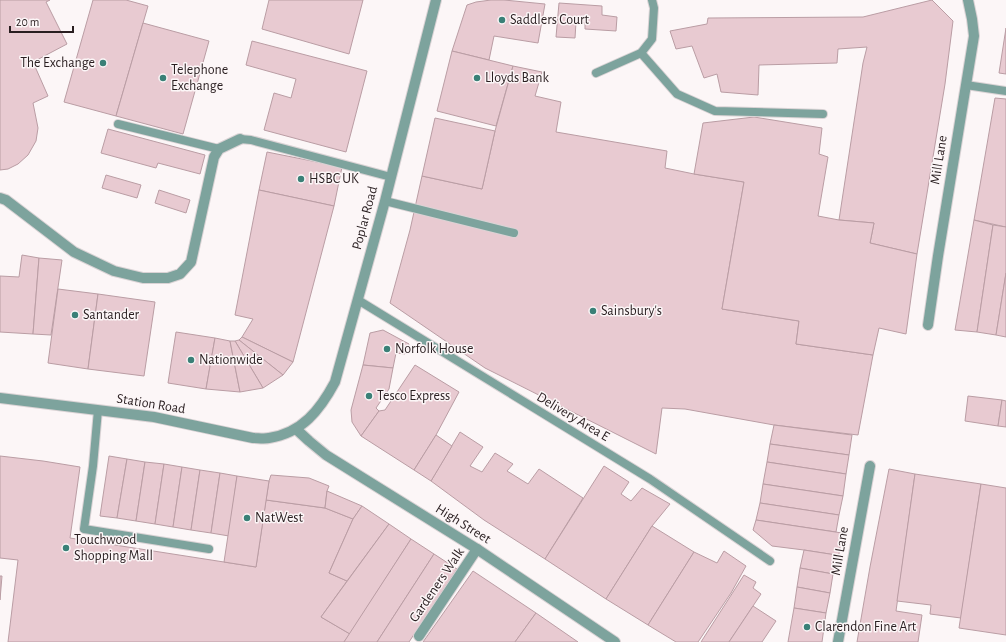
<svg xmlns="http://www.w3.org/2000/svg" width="1006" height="642" viewBox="0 0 1006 642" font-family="'Alegreya Sans',sans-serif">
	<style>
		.building { fill: #e8cad1; stroke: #ba9da4 }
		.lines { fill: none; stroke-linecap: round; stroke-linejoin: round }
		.service-casing { stroke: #dad3d5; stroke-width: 10 }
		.pedestrian-casing { stroke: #dad3d5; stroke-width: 12 }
		.minor-casing { stroke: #dad3d5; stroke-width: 12 }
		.tertiary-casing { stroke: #dad3d5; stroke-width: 12 }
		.service { stroke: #7da39d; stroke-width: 8 }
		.pedestrian { stroke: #7da39d; stroke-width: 10 }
		.minor { stroke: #7da39d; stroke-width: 10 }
		.tertiary { stroke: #7da39d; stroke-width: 10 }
		.poi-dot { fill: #3a8077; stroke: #fcf6f7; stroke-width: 1.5 }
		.labels { text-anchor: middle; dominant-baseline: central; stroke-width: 3; stroke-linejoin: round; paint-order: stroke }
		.poi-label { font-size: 14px; fill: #291e20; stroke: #fcf6f7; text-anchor: start }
		.street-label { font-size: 14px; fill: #291e20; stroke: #fcf6f7 }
	</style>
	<rect width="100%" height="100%" fill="#fcf6f7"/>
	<g class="building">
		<path d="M0 0H50L46 2 67 44 33 62 48 96 33 103 38 128 36 141 28 155 18 164 8 169 0 170Z"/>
		<path d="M93 0H126L148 6 116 116 64 102Z"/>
		<path d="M269 0H363L349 54 262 29Z"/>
		<path d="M491 0H504L545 4 538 43 494 36 489 60 452 51 467 5 476 2Z"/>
		<path d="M932 0 953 21 945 84 917 254 870 243 874 223 839 220 863 63 867 47 838 49 837 63 759 65 758 95 721 92 717 74 704 78 692 46 676 49 670 31 707 24 708 18 863 17Z"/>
		<path d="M559 3 602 6V15L617 17 616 31 585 29V23L576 22 575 38 556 37Z"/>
		<path d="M143 23 209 41 183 134 116 116Z"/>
		<path d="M1006 28V74L999 73Z"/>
		<path d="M252 41 367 71 346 152 264 130 274 93 291 98 296 79 246 65Z"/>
		<path d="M452 51 513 66 496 126 437 111Z"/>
		<path d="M513 66 542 72 535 96 561 102 556 132 667 151 665 168 694 174 744 182 722 309 799 321 796 344 873 355 858 435 774 425 685 409 662 408 656 454 485 368 390 303 410 230 422 176 482 189 495 131Z"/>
		<path d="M995 98 1006 99V227L974 220Z"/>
		<path d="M754 117 822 128 819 154 828 157 818 216 839 220 874 223 870 243 917 254 906 334 879 328 873 355 796 344 799 321 722 309 744 182 694 174 703 123Z"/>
		<path d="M435 118 495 131 482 189 422 176Z"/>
		<path d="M108 129 205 155 200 174 158 163 156 168 101 153Z"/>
		<path d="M267 152 342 167 334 206 259 190Z"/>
		<path d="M106 175 141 185 137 198 102 188Z"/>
		<path d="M159 190 190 200 186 213 155 203Z"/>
		<path d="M259 190 334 206 293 362 242 337 253 319 235 315Z"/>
		<path d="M974 220 993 225 977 332 955 330Z"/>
		<path d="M993 225 1006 227V273L996 335 977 332Z"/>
		<path d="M22 255 39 258 33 334 0 332V276L19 277Z"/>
		<path d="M39 258 62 260 51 335 33 334Z"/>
		<path d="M1006 273V337L996 335Z"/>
		<path d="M58 289 98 294 88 369 48 363Z"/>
		<path d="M98 294 155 302 144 376 88 369Z"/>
		<path d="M383 330 409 344 405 354 396 353 393 368 363 365 370 333Z"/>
		<path d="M176 332 215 338 206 389 168 383Z"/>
		<path d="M242 337 293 362 283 375 239 340Z"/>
		<path d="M215 338 230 341 240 392 206 389Z"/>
		<path d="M239 340 283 375 263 388 235 341Z"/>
		<path d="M230 341H235L263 388 240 392Z"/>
		<path d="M363 365 393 368 389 389 376 408 379 411 361 436 352 422 351 410Z"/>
		<path d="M415 365 459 392 436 435 414 470 361 436 379 411 385 410Z"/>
		<path d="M968 396 1002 400 998 426 965 421Z"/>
		<path d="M1002 400 1006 401V427L998 426Z"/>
		<path d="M774 425 852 435 849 455 770 444Z"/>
		<path d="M460 432 483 447 470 466 482 472 495 453 513 464 507 471 528 484 539 469 583 498 545 559 484 520 431 481Z"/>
		<path d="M436 435 452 446 431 481 414 470Z"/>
		<path d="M770 444 849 455 846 474 767 462Z"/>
		<path d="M0 456 43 461 80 467 70 538 256 567 266 500 325 508 353 519 329 573 347 581 321 617 350 634 344 642H8L18 560 0 558Z"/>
		<path d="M109 456 127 459 117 518 100 516Z"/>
		<path d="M127 459 145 462 136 521 117 518Z"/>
		<path d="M145 462 164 464 155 524 136 521Z"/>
		<path d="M767 462 846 474 843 496 763 484Z"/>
		<path d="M164 464 182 467 173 527 155 524Z"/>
		<path d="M604 466 629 482 621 494 631 501 642 488 670 504 652 526 606 599 545 559Z"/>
		<path d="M182 467 200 470 191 530 173 527Z"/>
		<path d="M889 469 915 474 896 611 922 615 918 642H857L870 567Z"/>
		<path d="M200 470 220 473 211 533 191 530Z"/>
		<path d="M220 473 237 476 229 536 211 533Z"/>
		<path d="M915 474 981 484 961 618 930 614 931 605 897 601Z"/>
		<path d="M271 475 309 478 329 486 327 491 325 508 266 500 269 481Z"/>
		<path d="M237 476 269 481 256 567 224 562Z"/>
		<path d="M763 484 843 496 839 515 760 503Z"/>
		<path d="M981 484 1006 488V635L959 628Z"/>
		<path d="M327 491 362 506 353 519 325 508Z"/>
		<path d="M760 503 839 515 836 532 756 520Z"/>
		<path d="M362 506 389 524 347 581 329 573 353 519Z"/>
		<path d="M756 520 842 533 839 554 836 555 804 550 772 546 753 530Z"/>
		<path d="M389 524 411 539 350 634 321 617Z"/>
		<path d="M652 526 694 552 648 625 606 599Z"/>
		<path d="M411 539 434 554 377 642H344Z"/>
		<path d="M804 550 836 555 833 574 800 568Z"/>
		<path d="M724 551 746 566 731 593 698 642H676L648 625 694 552 717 563Z"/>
		<path d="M434 554 457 569 409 642H377Z"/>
		<path d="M800 568 833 574 830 593 797 587Z"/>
		<path d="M473 571 536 613 515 642H423Z"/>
		<path d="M744 575 756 582 753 588 761 594 729 642H701Z"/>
		<path d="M0 576H2L0 600Z"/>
		<path d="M797 587 830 593 826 613 794 608Z"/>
		<path d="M753 606 776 621 762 642H729Z"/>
		<path d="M794 608 826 613 822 642H788Z"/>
		<path d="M536 613 578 642H515Z"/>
	</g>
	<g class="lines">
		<defs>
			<g id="service">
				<path d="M641 53 677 94 715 111 823 114"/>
				<path d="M596 73 641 53 652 39 654 8 652 0"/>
				<path d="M966 85 1006 91"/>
				<path d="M118 124 219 149"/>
				<path d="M240 139 251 140 391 177"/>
				<path d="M385 201 514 233"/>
				<path d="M358 300 650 479 770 561"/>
				<path d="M98 410 93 466 84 529 209 549"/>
			</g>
			<g id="pedestrian">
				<path d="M296 429 309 441 326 455 477 549 615 642"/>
				<path d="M419 636 477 549"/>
				<path d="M838 642 870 466"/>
			</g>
			<g id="minor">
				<path d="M0 198 6 200 74 252 114 271 143 278H168L180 274 191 262 214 157 219 149 240 139"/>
				<path d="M928 325 938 256 974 36 972 19 968 0"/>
			</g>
			<path id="tertiary" d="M0 398 154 417 253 438C258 438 264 439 269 438 302 433 320 410 335 382L385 201 436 0"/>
		</defs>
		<use href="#service" class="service-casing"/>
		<use href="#pedestrian" class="pedestrian-casing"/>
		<use href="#minor" class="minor-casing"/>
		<use href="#tertiary" class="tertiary-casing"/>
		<use href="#service" class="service"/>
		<use href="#pedestrian" class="pedestrian"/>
		<use href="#minor" class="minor"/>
		<use href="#tertiary" class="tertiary"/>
	</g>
	<g class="poi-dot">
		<circle cx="502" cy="20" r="4"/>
		<circle cx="103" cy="63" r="4"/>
		<circle cx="163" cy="78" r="4"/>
		<circle cx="477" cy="78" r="4"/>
		<circle cx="301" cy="179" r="4"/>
		<circle cx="593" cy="311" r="4"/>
		<circle cx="75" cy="315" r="4"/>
		<circle cx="387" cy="349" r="4"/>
		<circle cx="191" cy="360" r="4"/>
		<circle cx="369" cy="396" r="4"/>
		<circle cx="247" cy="518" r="4"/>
		<circle cx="66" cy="548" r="4"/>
		<circle cx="807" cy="627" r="4"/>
	</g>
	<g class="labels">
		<g class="poi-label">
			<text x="510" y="20">Saddlers Court</text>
			<text x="95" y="63" text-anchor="end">The Exchange</text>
			<text x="171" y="70">Telephone<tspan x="171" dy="16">Exchange</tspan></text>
			<text x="485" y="78">Lloyds Bank</text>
			<text x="309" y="179">HSBC UK</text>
			<text x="601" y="311">Sainsbury's</text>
			<text x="83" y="315">Santander</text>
			<text x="395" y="349">Norfolk House</text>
			<text x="199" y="360">Nationwide</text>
			<text x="377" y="396">Tesco Express</text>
			<text x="255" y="518">NatWest</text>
			<text x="74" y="540">Touchwood<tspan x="74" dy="16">Shopping Mall</tspan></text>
			<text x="815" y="627">Clarendon Fine Art</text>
		</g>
		<g class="street-label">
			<text transform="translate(939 160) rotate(-81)">Mill Lane</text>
			<text transform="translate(365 218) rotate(-75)">Poplar Road</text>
			<text transform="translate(151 404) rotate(9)">Station Road</text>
			<text transform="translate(573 417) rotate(31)">Delivery Area E</text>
			<text transform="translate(463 524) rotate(32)">High Street</text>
			<text transform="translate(840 551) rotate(-80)">Mill Lane</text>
			<text transform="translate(437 585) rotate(-56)">Gardeners Walk</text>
		</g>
	</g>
	<path d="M10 26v6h63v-6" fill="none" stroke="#291e20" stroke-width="2"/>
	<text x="16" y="26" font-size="12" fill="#291e20" stroke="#fcf6f7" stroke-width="3" paint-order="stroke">20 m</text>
</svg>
